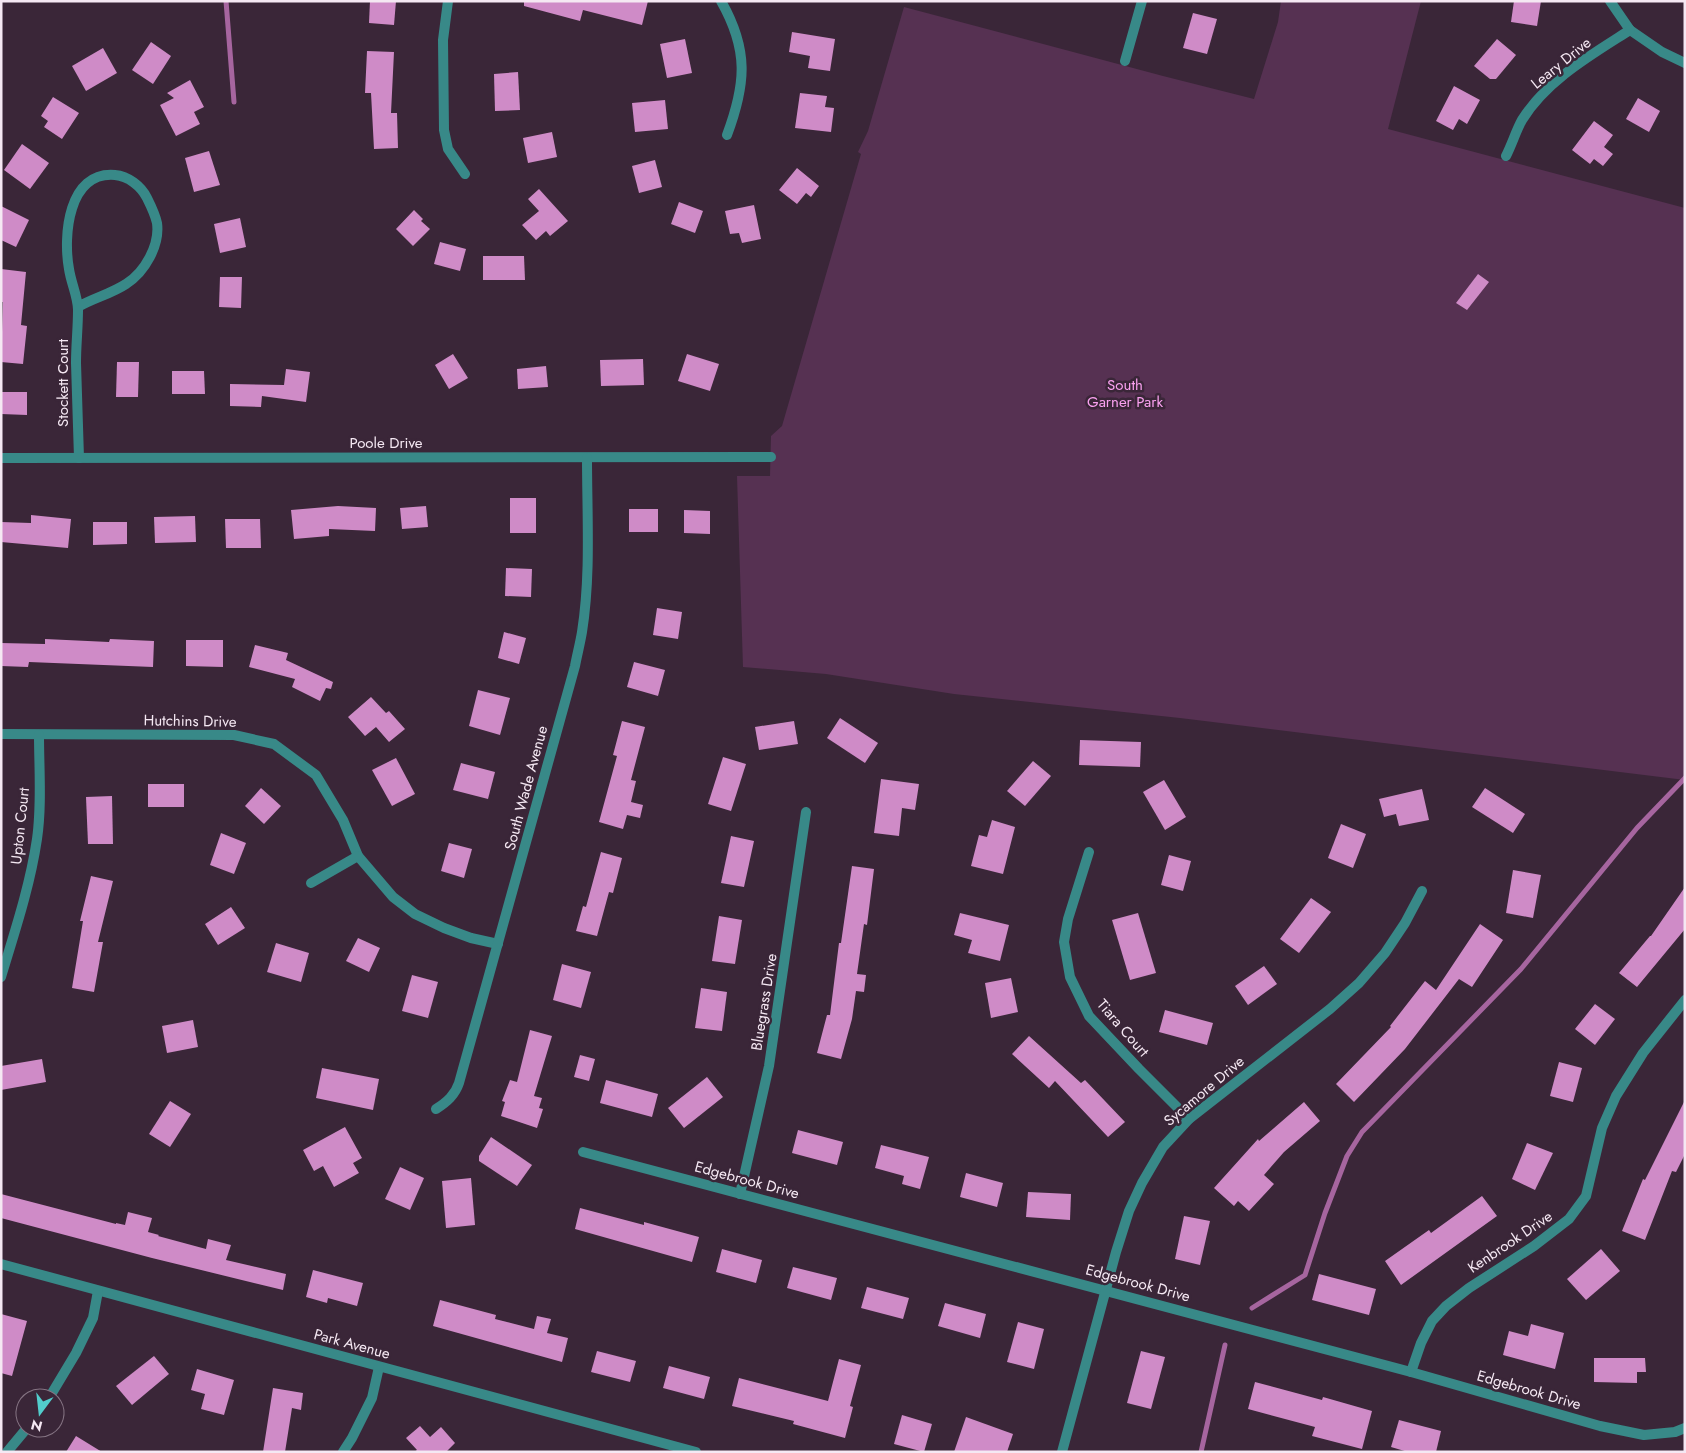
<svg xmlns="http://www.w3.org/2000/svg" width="1686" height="1453" viewBox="0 0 1686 1453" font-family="Jost,sans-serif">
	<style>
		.green { fill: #563152 }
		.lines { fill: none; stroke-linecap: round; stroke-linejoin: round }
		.stream { stroke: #a6659f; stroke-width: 5 }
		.building { fill: #cf8bc7 }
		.street { stroke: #388988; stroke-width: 10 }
		.labels { text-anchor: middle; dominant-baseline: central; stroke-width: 5; stroke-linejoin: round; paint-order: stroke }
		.street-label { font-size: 15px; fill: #f5e8f3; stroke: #3a2638 }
		.park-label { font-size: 15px; fill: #faa1f0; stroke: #3a2638 }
	</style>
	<rect width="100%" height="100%" fill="#3a2638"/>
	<path class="green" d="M1281 1H1421L1388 129 1685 208V780L1180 718 954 694 826 674 743 667 737 476H770L771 436 782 426 861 154 858 152 868 131 904 7 1163 76 1254 99 1278 22Z"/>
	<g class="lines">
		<g class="stream">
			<path d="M226 1 234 102"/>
			<path d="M1252 1308 1305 1275 1325 1213 1347 1156 1362 1132 1521 969 1637 828 1685 778"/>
			<path d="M1201 1452 1225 1345"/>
		</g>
	</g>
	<g class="building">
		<path d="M370 1H396L394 25 369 23Z"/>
		<path d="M524 1H648L642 25 583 10 580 21 524 6Z"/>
		<path d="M1514 1H1541L1537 26 1511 22Z"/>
		<path d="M1193 13 1217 19 1207 54 1183 48Z"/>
		<path d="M792 32 835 39 830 71 808 68 810 56 789 52Z"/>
		<path d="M685 39 692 73 667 78 660 44Z"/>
		<path d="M1497 39 1516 55 1496 79H1490L1474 66Z"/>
		<path d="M151 42 171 56 153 84 132 70Z"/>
		<path d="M103 48 117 73 86 91 72 66Z"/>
		<path d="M367 51 394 52 391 113H397L398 148 374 149 371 93H365Z"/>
		<path d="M518 72 520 110 495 111 494 74Z"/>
		<path d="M190 80 204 107 194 112 200 124 176 136 160 105 174 98 167 93Z"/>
		<path d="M1454 86 1480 100 1467 124 1459 119 1453 130 1436 121Z"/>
		<path d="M800 93 827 96 825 107 834 108 831 132 795 128Z"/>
		<path d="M53 97 79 113 62 139 44 127 48 121 41 116Z"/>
		<path d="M1638 98 1660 111 1649 132 1626 119Z"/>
		<path d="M665 100 668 129 635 132 632 103Z"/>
		<path d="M1594 121 1613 135 1604 147 1613 154 1603 166 1594 159 1590 164 1572 150Z"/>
		<path d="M552 132 557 157 528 163 523 138Z"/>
		<path d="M22 144 49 163 30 189 4 170Z"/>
		<path d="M209 151 220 185 194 192 185 158Z"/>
		<path d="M655 160 662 187 639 193 632 166Z"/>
		<path d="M797 168 819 186 811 197 806 193 797 204 779 190Z"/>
		<path d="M539 189 568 221 550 236 546 231 536 240 522 225 539 211 528 199Z"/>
		<path d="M679 202 703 211 695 233 671 224Z"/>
		<path d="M754 205 761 239 742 243 739 233 730 234 725 211Z"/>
		<path d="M1 206 29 220 16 247 1 240Z"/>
		<path d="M414 210 423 219 421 221 430 229 413 246 396 229Z"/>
		<path d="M240 218 246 247 220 253 214 224Z"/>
		<path d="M440 242 466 249 460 271 434 264Z"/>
		<path d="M483 256H524L525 280H483Z"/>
		<path d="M1 269 26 272 21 325 27 326 23 364 1 362 3 302H1Z"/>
		<path d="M1478 274 1489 282 1467 310 1456 303Z"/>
		<path d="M220 277H242L241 308 219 307Z"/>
		<path d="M453 354 468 378 449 389 435 365Z"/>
		<path d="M687 354 719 364 710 391 678 381Z"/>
		<path d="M643 359 644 385 601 386 600 360Z"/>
		<path d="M117 362H139L138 397H116Z"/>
		<path d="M546 366 548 387 518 389 517 369Z"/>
		<path d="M286 369 310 372 306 402 262 396 261 407 230 406V384L284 385Z"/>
		<path d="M172 371H204L205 394H172Z"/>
		<path d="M1 392H27V415L1 414Z"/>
		<rect x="510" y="498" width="26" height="35"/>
		<path d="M338 506 376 508 375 531 329 529V536L294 539 291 510Z"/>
		<path d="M426 506 428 527 402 529 400 508Z"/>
		<rect x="629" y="509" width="29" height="23"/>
		<path d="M684 510 710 511V534L684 533Z"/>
		<path d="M31 515 71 519 68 548 1 542V522L31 523Z"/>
		<path d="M195 516 196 542 155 543 154 517Z"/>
		<path d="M225 519H260L261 548H226Z"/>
		<path d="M93 522H127V544L93 545Z"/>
		<path d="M506 568 532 569 531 597 505 596Z"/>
		<path d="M657 608 682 612 678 639 653 635Z"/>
		<path d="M504 632 526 638 519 664 498 658Z"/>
		<path d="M45 639 109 642 110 639 154 641 153 667 29 662 28 667 1 666V643L45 644Z"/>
		<path d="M186 640H223V667L186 666Z"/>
		<path d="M255 645 288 653 286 660 333 682 331 689 326 688 320 701 292 687 295 679 249 667Z"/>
		<path d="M634 662 665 670 658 696 627 687Z"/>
		<path d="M478 690 510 698 500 735 469 726Z"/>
		<path d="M371 697 386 713 389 711 405 729 389 742 376 727 365 736 348 717Z"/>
		<path d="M840 718 878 743 865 763 827 738Z"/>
		<path d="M622 721 645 727 631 780 636 781 631 802 643 805 640 818 627 815 623 829 599 822 617 756 613 755Z"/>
		<path d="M794 721 798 744 759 750 755 727Z"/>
		<path d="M1080 740 1141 742 1140 767 1079 765Z"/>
		<path d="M723 757 746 764 731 811 708 804Z"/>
		<path d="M396 758 415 794 392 806 372 770Z"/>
		<path d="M1033 761 1051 776 1025 806 1007 791Z"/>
		<path d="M461 763 495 772 488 799 453 790Z"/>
		<path d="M881 779 919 784 915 810 902 808 899 836 874 833Z"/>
		<path d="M1164 780 1186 817 1165 830 1143 792Z"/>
		<rect x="148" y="784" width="36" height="23"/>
		<path d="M261 788 281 806 264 824 245 806Z"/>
		<path d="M1485 788 1525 814 1513 833 1472 807Z"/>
		<path d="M1422 789 1429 820 1399 826 1396 814 1384 817 1379 799Z"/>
		<path d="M112 796 113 844H88L86 797Z"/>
		<path d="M992 820 1015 827 1003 874 971 866 979 835 987 837Z"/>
		<path d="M1341 824 1366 834 1353 868 1328 858Z"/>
		<path d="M221 833 246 843 234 874 210 865Z"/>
		<path d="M731 836 754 841 744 887 721 883Z"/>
		<path d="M449 843 472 849 464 878 441 871Z"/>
		<path d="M601 852 622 858 613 893 609 892 597 936 576 931 583 906 586 907Z"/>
		<path d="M1169 855 1191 861 1183 891 1161 885Z"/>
		<path d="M852 866 874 869 867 925 864 924 857 974 866 975 864 992 856 991 852 1019 841 1059 817 1053 827 1015H830L839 943H841Z"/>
		<path d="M1513 870 1541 875 1533 918 1506 913Z"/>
		<path d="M91 876 113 881 98 942H103L94 992 72 988 83 921H80Z"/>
		<path d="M1685 887V929L1637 987 1619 973 1650 936H1651Z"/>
		<path d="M1311 898 1331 912 1299 953 1280 939Z"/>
		<path d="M231 907 245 928 218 945 205 924Z"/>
		<path d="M960 913 1009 925 1000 961 968 953 972 940 954 935Z"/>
		<path d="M1138 913 1156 973 1130 980 1112 920Z"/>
		<path d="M719 916 742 920 735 964 712 961Z"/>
		<path d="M1480 924 1503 940 1472 987 1459 979 1405 1049 1354 1102 1336 1084 1391 1027 1390 1026 1425 981 1436 990Z"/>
		<path d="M358 938 380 948 369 972 346 961Z"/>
		<path d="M276 943 309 953 301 982 267 972Z"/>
		<path d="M562 964 591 972 581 1008 553 1000Z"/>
		<path d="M1264 966 1277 984 1248 1005 1235 986Z"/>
		<path d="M412 975 438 982 428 1018 402 1011Z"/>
		<path d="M1011 978 1018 1012 991 1018 985 983Z"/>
		<path d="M701 988 727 992 722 1031 695 1028Z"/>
		<path d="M1595 1004 1615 1019 1595 1045 1575 1029Z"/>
		<path d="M1165 1010 1213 1023 1207 1045 1159 1032Z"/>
		<path d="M193 1020 198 1047 167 1053 162 1026Z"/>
		<path d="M530 1030 552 1036 534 1096 542 1098 539 1108 543 1109 537 1128 501 1116 505 1102 502 1101 510 1080 517 1082Z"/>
		<path d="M1029 1036 1081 1083 1085 1080 1125 1122 1108 1137 1055 1081 1049 1088 1012 1054Z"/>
		<path d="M580 1055 595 1059 589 1081 574 1077Z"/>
		<path d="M42 1059 46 1082 1 1090V1066Z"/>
		<path d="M1559 1062 1582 1068 1573 1102 1550 1096Z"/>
		<path d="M322 1068 379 1079 373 1110 316 1098Z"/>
		<path d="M707 1077 723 1097 684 1128 668 1108Z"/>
		<path d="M606 1080 658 1094 652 1117 600 1103Z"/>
		<path d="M1685 1100V1154L1676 1172 1672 1171 1645 1240 1622 1231 1643 1179 1645 1180Z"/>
		<path d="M170 1101 191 1114 170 1147 149 1134Z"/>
		<path d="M1304 1102 1320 1121 1284 1152 1264 1175 1274 1184 1249 1211 1238 1201 1234 1206 1214 1188 1258 1139 1259 1141Z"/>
		<path d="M345 1127 362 1158 353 1163 359 1173 334 1187 323 1166 314 1171 303 1150Z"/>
		<path d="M798 1130 843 1142 837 1165 792 1153Z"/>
		<path d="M491 1137 532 1165 517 1186 479 1161V1156Z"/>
		<path d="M1527 1143 1553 1153 1535 1190 1512 1179Z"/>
		<path d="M881 1145 929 1157 920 1189 902 1184 904 1176 875 1168Z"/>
		<path d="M400 1167 424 1178 410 1210 385 1199Z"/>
		<path d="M966 1173 1003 1183 997 1207 960 1197Z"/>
		<path d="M471 1178 475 1225 446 1228 442 1181Z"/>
		<path d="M1028 1192 1071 1194 1070 1220 1026 1217Z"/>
		<path d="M1 1194 116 1224V1223L125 1225 128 1212 152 1218 148 1232 159 1235 158 1236 206 1249 208 1239 231 1245 226 1260 286 1274 283 1290 152 1258 1 1218Z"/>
		<path d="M1482 1196 1497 1216 1401 1285 1385 1261 1429 1230 1431 1233Z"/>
		<path d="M580 1208 644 1225V1222L699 1237 692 1262 575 1229Z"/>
		<path d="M1184 1216 1210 1221 1200 1265 1175 1259Z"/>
		<path d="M722 1249 762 1260 756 1283 716 1272Z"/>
		<path d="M1601 1249 1620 1271 1586 1300 1567 1279Z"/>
		<path d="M793 1267 837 1278 831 1300 787 1288Z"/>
		<path d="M313 1270 363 1283 357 1306 328 1298 327 1303 306 1297Z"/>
		<path d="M1319 1274 1376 1289 1369 1315 1312 1300Z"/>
		<path d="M867 1287 909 1298 903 1319 861 1308Z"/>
		<path d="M440 1300 496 1315 495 1319 534 1329 537 1316 551 1319 547 1333 568 1338 562 1362 433 1326Z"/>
		<path d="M945 1303 986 1314 980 1338 938 1326Z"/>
		<path d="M1 1314 27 1321 12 1376 1 1373Z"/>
		<path d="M1018 1322 1044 1329 1034 1369 1007 1362Z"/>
		<path d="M1531 1324 1564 1333 1555 1369 1503 1355 1509 1331 1528 1336Z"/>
		<path d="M597 1351 636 1361 630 1382 591 1372Z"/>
		<path d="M1141 1351 1165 1357 1151 1409 1127 1403Z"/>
		<path d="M154 1356 169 1374 132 1405 116 1386Z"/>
		<path d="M1594 1358H1645L1646 1372H1637V1383L1594 1382Z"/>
		<path d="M839 1359 861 1365 850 1406 853 1407 845 1438 793 1424 794 1421 732 1406 739 1378 828 1401Z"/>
		<path d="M669 1366 710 1377 704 1399 663 1388Z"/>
		<path d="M197 1369 234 1380 224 1415 201 1409 205 1394 191 1390Z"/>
		<path d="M1255 1382 1322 1400 1323 1397 1372 1411 1362 1449 1312 1436 1315 1427 1248 1409Z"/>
		<path d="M273 1388 303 1393 301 1410 292 1408 285 1452H263Z"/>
		<path d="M902 1415 932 1424 924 1452 894 1444Z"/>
		<path d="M966 1417 1013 1434 1007 1452H954Z"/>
		<path d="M1399 1420 1441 1431 1436 1452H1408L1391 1447Z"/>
		<path d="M420 1426 430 1437 441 1427 455 1443 446 1452H414L417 1450 406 1438Z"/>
		<path d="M76 1436 102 1452H66Z"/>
	</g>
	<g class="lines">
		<g class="street">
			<path d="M448 1 443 40 444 130 448 149 465 174"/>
			<path d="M721 1C749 50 746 84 727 135"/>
			<path d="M1610 1 1630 30 1662 52 1685 63"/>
			<path d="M1125 61 1142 1"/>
			<path d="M1506 156C1512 144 1516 131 1522 120 1547 80 1591 55 1630 30"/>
			<path d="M78 307C93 298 111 294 126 284 145 272 160 245 157 223 155 214 151 206 147 198 141 186 128 176 115 175 68 171 63 236 69 269 71 283 78 297 78 310 78 328 76 345 76 363 77 395 78 426 79 458"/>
			<path d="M1 458 771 457"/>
			<path d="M1 734 234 735 274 744 316 775 343 820 358 856 393 897 415 914 444 928 471 938 498 944"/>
			<path d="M1089 852 1068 919 1064 942 1070 977 1089 1016 1139 1069 1189 1119"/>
			<path d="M311 883 358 856"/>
			<path d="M1 977C15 931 30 886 37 839 42 805 39 769 39 735"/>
			<path d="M436 1109C447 1102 455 1095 459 1083L575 666C577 655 580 644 582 632 591 575 587 516 587 458"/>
			<path d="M583 1152 1411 1372 1600 1426 1644 1435 1675 1432 1685 1428"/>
			<path d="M740 1194 769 1066 806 812"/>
			<path d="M1 1264 696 1452"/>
			<path d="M1411 1372 1421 1343 1432 1321 1446 1306 1469 1288 1534 1246 1569 1219 1586 1196 1602 1128 1616 1096 1643 1053 1685 1000"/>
			<path d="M49 1398 76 1353 93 1318 98 1291"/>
			<path d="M7 1452 27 1428"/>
			<path d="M343 1452 352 1438 372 1398 379 1367"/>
			<path d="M1062 1452 1116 1252 1129 1211 1142 1183 1163 1147 1189 1119 1330 1009 1359 983 1385 953 1405 923 1422 891"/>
		</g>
	</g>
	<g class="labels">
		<g class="street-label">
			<text transform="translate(1561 63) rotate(-39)">Leary Drive</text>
			<text transform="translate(63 383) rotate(-90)">Stockett Court</text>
			<text x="386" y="443">Poole Drive</text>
			<text transform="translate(190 721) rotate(1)">Hutchins Drive</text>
			<text transform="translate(526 788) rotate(-75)">South Wade Avenue</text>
			<text transform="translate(20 826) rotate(-84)">Upton Court</text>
			<text transform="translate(764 1002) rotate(-81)">Bluegrass Drive</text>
			<text transform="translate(1123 1028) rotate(49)">Tiara Court</text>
			<text transform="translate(1204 1091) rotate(-40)">Sycamore Drive</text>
			<text transform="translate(747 1180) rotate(15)">Edgebrook Drive</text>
			<text transform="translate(1510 1242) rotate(-34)">Kenbrook Drive</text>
			<text transform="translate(1138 1283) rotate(15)">Edgebrook Drive</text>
			<text transform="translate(352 1344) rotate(15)">Park Avenue</text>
			<text transform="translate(1529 1390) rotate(16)">Edgebrook Drive</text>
		</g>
		<g class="park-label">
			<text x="1125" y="385">South<tspan x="1125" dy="17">Garner Park</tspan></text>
		</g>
	</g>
	<rect width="1686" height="1453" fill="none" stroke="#f5e8f3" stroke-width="5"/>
	<g transform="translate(40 1413) rotate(195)"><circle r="24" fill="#3a2638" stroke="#857483"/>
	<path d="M0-4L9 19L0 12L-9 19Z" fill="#52cdcc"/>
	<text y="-8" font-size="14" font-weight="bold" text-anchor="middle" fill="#f5e8f3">N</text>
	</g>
</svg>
